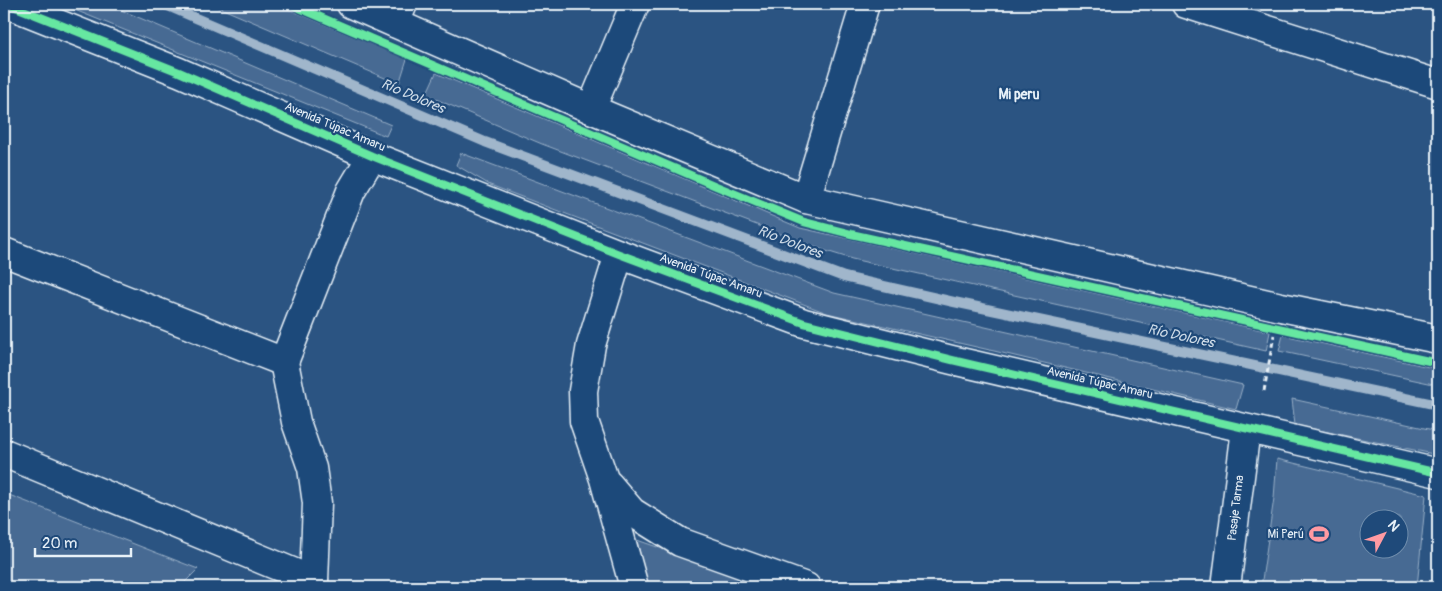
<svg xmlns="http://www.w3.org/2000/svg" width="1442" height="591" viewBox="0 0 1442 591" font-family="Pangolin,sans-serif">
	<style>
		.green { fill: #476b93; stroke: #98aec6; fill-rule: evenodd }
		.lines { fill: none; stroke-linecap: round; stroke-linejoin: round }
		.stream { stroke: #a0b6cb; stroke-width: 10 }
		.street-casing { stroke: #e8f1f8; stroke-width: 31 }
		.secondary-casing { stroke: #e8f1f8; stroke-width: 31 }
		.path { stroke: #e8f1f8; stroke-width: 3; stroke-dasharray: 5 4; stroke-linecap: butt }
		.street { stroke: #1f4a7a; stroke-width: 28 }
		.secondary { stroke: #1f4a7a; stroke-width: 28 }
		.cycleway-casing { stroke: #1f4a7a; stroke-width: 11 }
		.cycleway { stroke: #66e7a1; stroke-width: 8 }
		.labels { text-anchor: middle; dominant-baseline: central; stroke-width: 4.5; stroke-linejoin: round; paint-order: stroke }
		.street-label { font-size: 12px; fill: #e8f1f8; stroke: #1f4a7a }
		.poi-label { font-size: 12px; fill: #e8f1f8; stroke: #1f4a7a; text-anchor: end }
		.neighbourhood-label { font-size: 14px; font-weight: bold; fill: #e8f1f8; stroke: #1f4a7a }
		.water-label { font-size: 14px; font-style: italic; fill: #d0dde9; stroke: #1f4a7a }
	</style>
	<rect width="100%" height="100%" fill="#2b5482"/>
	<filter id="ink" filterUnits="userSpaceOnUse"><feTurbulence type="fractalNoise" baseFrequency=".02" numOctaves="2"/><feDisplacementMap in="SourceGraphic" scale="10" xChannelSelector="R" yChannelSelector="G"/><feConvolveMatrix kernelMatrix="1 2 1 2 8 2 1 2 1" color-interpolation-filters="sRGB"/></filter>
	<g filter="url(#ink)">
		<g class="green">
			<path d="M60 4H107L391 125 386 136Z"/>
			<path d="M211 4H276L407 59 399 84Z"/>
			<path d="M436 73 800 228 1270 332 1266 351 852 259 823 250 542 144 426 95Z"/>
			<path d="M461 153 834 293 1243 385 1236 409 994 351 827 313 490 185 456 165Z"/>
			<path d="M1283 335 1438 369V385L1279 351Z"/>
			<path d="M1292 399 1438 431V455L1295 425Z"/>
			<path d="M1277 459 1426 495 1417 587H1261L1274 498ZM1370 518H1400V548H1370Z"/>
			<path d="M4 493 198 569 180 587H4Z"/>
			<path d="M637 540 761 583 773 587H647Z"/>
		</g>
		<g class="lines">
			<path class="stream" d="M163 4 485 142 844 277 954 302 1438 405"/>
			<defs>
				<g id="street">
					<path d="M1186 4 1438 84"/>
					<path d="M395 23 403 4"/>
					<path d="M591 109 635 4"/>
					<path d="M806 199 865 4"/>
					<path d="M4 252 284 362"/>
					<path d="M619 254 591 345 583 391 584 421 604 479 634 587"/>
					<path d="M4 453 314 581"/>
					<path d="M609 485 632 512 680 542 806 587"/>
					<path d="M312 587 314 581 317 503 312 468 296 422 284 362 351 191 372 156"/>
					<path d="M1226 587 1246 429"/>
				</g>
				<g id="secondary">
					<path d="M8 4 179 72 372 156 619 254 804 323 952 360 1438 473"/>
					<path d="M351 4 591 109 806 199 1281 307 1438 339"/>
				</g>
			</defs>
			<use href="#street" class="street-casing"/>
			<use href="#secondary" class="secondary-casing"/>
			<path class="path" d="M1264 391 1274 335"/>
			<use href="#street" class="street"/>
			<use href="#secondary" class="secondary"/>
			<defs>
				<g id="cycleway">
					<path d="M8 4 179 72 372 156 619 254 804 323 952 360 1438 473"/>
					<path d="M290 4 716 186 804 222 851 234 1438 363"/>
				</g>
			</defs>
			<use href="#cycleway" class="cycleway-casing"/>
			<use href="#cycleway" class="cycleway"/>
		</g>
	</g>
	<defs>
		<symbol id="stadium-bare" viewBox="-9 -9 18 18"><path d="M0-5a6.5 5 0 1 0 0 10a6.5 5 0 1 0 0-10ZM-3.5-1.8h7v3.6h-7Z" fill="#ff9aa2" stroke="#1f4a7a" stroke-width="2.5" paint-order="stroke"/></symbol>
	</defs>
	<g fill-rule="evenodd">
		<use href="#stadium-bare" x="1305" y="520" width="28" height="28"/>
	</g>
	<g class="labels">
		<g class="street-label">
			<text transform="translate(335 127) rotate(23)">Avenida Túpac Amaru</text>
			<text transform="translate(711 276) rotate(20)">Avenida Túpac Amaru</text>
			<text transform="translate(1100 383) rotate(13)">Avenida Túpac Amaru</text>
			<text transform="translate(1236 508) rotate(-83)">Pasaje Tarma</text>
		</g>
		<g class="poi-label">
			<text x="1304" y="534">Mi Perú</text>
		</g>
		<g class="neighbourhood-label">
			<text x="1019" y="94">Mi peru</text>
		</g>
		<g class="water-label">
			<text transform="translate(413 96) rotate(23)">Río Dolores</text>
			<text transform="translate(790 242) rotate(21)">Río Dolores</text>
			<text transform="translate(1181 336) rotate(12)">Río Dolores</text>
		</g>
	</g>
	<rect width="1442" height="591" fill="none" stroke="#1f4a7a" stroke-width="20"/>
	<rect x="10" y="10" width="1422" height="571" fill="none" stroke="#e8f1f8" stroke-width="2" filter="url(#ink)"/>
	<g transform="translate(1384 534) rotate(49)"><circle r="24" fill="#1f4a7a" stroke="#6f8dac"/>
	<path d="M0-4L9 19L0 12L-9 19Z" fill="#ff9aa2"/>
	<text y="-8" font-size="14" font-weight="bold" text-anchor="middle" fill="#e8f1f8">N</text>
	</g>
	<path d="M35 548v8h96v-8" fill="none" stroke="#e8f1f8" stroke-width="2.5"/>
	<text x="42" y="548" font-size="15" fill="#e8f1f8" stroke="#1f4a7a" stroke-width="4" paint-order="stroke">20 m</text>
</svg>
